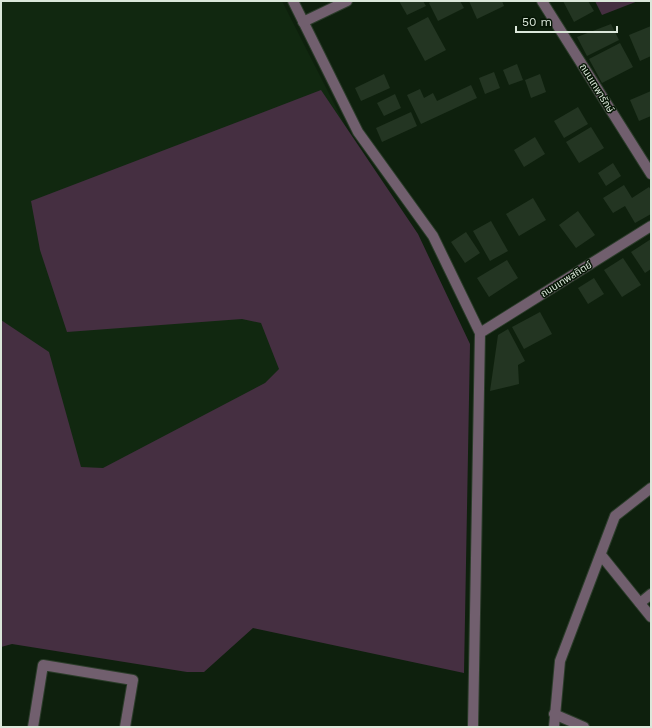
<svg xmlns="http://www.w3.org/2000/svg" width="652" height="728" viewBox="0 0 652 728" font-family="'Work Sans','Noto Sans Thai',sans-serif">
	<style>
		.built { fill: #112810 }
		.green { fill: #452f41 }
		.building { fill: #233522 }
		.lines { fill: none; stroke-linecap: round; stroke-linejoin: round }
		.minor-casing { stroke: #2b3c2a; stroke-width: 12 }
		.minor { stroke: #715f6e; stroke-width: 10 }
		.labels { text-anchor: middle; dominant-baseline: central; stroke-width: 3; stroke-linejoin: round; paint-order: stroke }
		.street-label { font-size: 10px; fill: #dbe7da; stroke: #061605 }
	</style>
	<rect width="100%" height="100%" fill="#0e200d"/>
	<path class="built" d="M1 1H282L350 135 470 344 59 534 1 363Z"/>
	<g class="green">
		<path d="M595 1H638L602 15Z"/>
		<path d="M321 90 418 234 470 344 464 673 253 628 204 672H187L12 644 1 647V320L49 352 81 467 103 468 265 383 279 369 261 323 242 319 67 332 40 250 31 201Z"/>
	</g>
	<g class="building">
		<path d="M399 1H423L426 6 407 15Z"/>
		<path d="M432 1H460L464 8 438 21 429 3Z"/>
		<path d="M469 1H502L504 6 477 19Z"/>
		<path d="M563 1H588L594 11 574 22Z"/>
		<path d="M428 17 446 50 425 61 407 28Z"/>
		<path d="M611 24 619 40 587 56 577 37Z"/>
		<path d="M651 26V56L640 61 629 35Z"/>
		<path d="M620 43 633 67 602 83 589 59Z"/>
		<path d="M517 64 523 80 509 85 503 70Z"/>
		<path d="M494 72 500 88 485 94 479 78Z"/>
		<path d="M384 74 390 88 361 101 355 88Z"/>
		<path d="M540 74 546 92 531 98 525 80Z"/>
		<path d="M471 85 477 98 421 124 407 95 420 89 424 98 433 93 437 101Z"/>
		<path d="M651 91V116L639 121 630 100Z"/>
		<path d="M395 94 401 108 384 116 377 103Z"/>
		<path d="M578 107 588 124 564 138 554 121Z"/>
		<path d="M411 112 417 126 382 142 376 128Z"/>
		<path d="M591 127 604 148 579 163 566 142Z"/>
		<path d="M535 137 545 154 524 167 514 150Z"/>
		<path d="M613 163 621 176 606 186 598 173Z"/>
		<path d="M624 185 632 198 649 187 651 190V214L635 223 625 206 613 213 603 198Z"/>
		<path d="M533 198 546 220 519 236 506 214Z"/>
		<path d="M578 211 595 235 576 248 559 225Z"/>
		<path d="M491 221 508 251 490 261 473 231Z"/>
		<path d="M466 232 480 253 465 263 451 242Z"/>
		<path d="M651 239V269L645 273 631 252Z"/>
		<path d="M623 258 641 285 622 297 604 270Z"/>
		<path d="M507 260 518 278 489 297 477 278Z"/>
		<path d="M594 278 604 294 588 304 578 288Z"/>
		<path d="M540 312 552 334 524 349 512 327Z"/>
		<path d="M508 329 525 361 518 365 519 384 490 391 498 335Z"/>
	</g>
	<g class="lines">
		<defs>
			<g id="minor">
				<path d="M293 1 358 132 433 236 480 333 473 727"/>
				<path d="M542 1 651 174"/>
				<path d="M303 22 347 1"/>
				<path d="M480 333 651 226"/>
				<path d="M601 555 651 617"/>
				<path d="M640 603 651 594"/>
				<path d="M554 714 584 727"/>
				<path d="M33 727 43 665 133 680 125 727"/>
				<path d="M554 727 560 661 615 516 651 488"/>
			</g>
		</defs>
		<use href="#minor" class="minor-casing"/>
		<use href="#minor" class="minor"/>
	</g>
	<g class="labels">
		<g class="street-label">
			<text transform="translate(597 88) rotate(58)">ถนนเทพารักษ์</text>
			<text transform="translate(566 279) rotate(-32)">ถนนเทพสถิตย์</text>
		</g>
	</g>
	<rect width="652" height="728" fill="none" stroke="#dbe7da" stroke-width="4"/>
	<path d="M516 26v6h101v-6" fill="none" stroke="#dbe7da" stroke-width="2"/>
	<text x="522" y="26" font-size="12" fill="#dbe7da" stroke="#061605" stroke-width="3" paint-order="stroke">50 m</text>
</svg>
